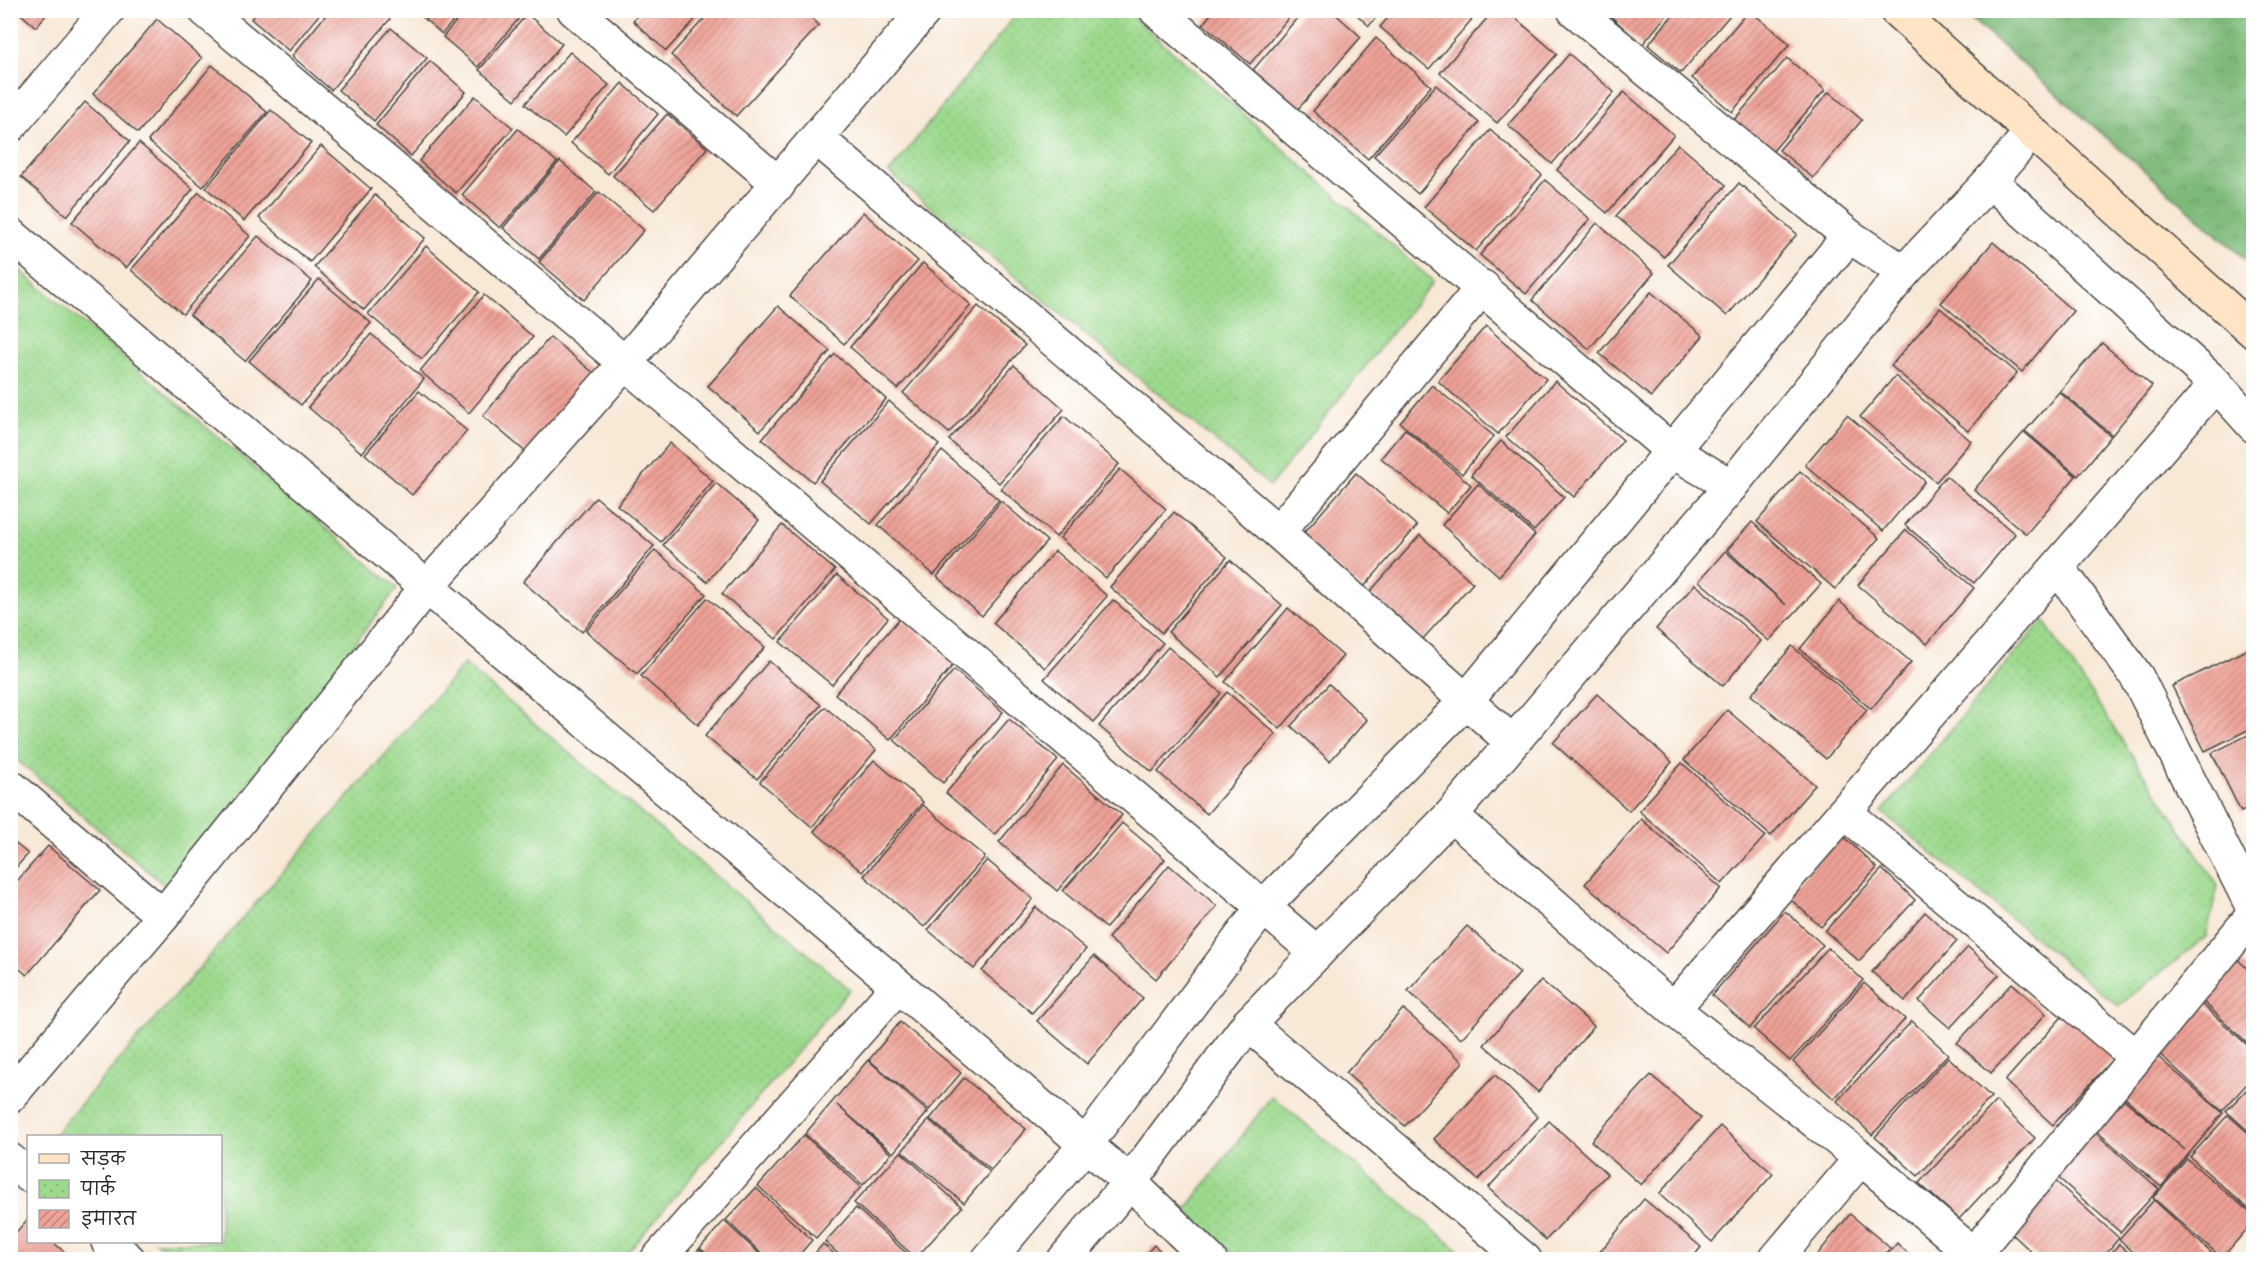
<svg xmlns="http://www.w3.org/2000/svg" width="2264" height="1270" viewBox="0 0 2264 1270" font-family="'Playpen Sans','Playpen Sans Deva',sans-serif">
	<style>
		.forest { fill: url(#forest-crowns); stroke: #547252; stroke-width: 1.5 }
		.park { fill: url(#park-dots); stroke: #64825c; stroke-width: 1.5 }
		.building { fill: url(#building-hatch) }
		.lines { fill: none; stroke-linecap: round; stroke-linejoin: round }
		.minor-casing { stroke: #4a4745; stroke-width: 36 }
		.secondary-casing { stroke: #4a4745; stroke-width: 36 }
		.minor { stroke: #fff; stroke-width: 33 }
		.secondary { stroke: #ffe4c6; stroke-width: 33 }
	</style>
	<defs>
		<pattern id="forest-crowns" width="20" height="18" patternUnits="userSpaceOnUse" patternTransform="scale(1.5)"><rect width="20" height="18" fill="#7db978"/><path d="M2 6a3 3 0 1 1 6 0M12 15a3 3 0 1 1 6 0" fill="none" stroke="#679763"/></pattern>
		<pattern id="park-dots" width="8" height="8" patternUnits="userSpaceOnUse" patternTransform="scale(1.5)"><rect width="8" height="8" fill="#9cd98d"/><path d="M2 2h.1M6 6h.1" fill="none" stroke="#87ba7a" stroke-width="1.8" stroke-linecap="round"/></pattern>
		<pattern id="building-hatch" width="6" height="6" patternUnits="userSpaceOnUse" patternTransform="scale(1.5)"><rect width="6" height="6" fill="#efa297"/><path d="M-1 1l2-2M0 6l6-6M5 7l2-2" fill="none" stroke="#c2847b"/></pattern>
	</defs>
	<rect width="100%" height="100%" fill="#fff"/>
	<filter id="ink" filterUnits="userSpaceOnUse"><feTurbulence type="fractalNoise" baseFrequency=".0167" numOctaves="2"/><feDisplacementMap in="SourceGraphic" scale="12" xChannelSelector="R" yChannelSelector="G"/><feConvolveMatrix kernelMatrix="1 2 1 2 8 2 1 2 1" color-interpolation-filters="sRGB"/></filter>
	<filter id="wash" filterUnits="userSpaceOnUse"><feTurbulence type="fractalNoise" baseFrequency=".008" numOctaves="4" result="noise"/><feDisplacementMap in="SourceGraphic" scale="24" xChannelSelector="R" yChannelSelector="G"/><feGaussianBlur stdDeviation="1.35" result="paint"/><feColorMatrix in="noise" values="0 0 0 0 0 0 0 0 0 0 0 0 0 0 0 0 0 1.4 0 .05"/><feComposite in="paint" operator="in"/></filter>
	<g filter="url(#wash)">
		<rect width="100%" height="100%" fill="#f8e8d6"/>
		<path class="forest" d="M1962 11H2253V266Z"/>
		<g class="park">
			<path d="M1019 11H1126L1433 281 1270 486 889 173Z"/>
			<path d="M10 262 397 588 169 889 11 755Z"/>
			<path d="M2043 620 2218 886 2206 937 2118 1006 1882 812Z"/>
			<path d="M464 664 850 989 622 1259H178L155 1242H220V1136H53Z"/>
			<path d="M1272 1096 1469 1259H1239L1184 1212Z"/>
		</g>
		<g id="blocks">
			<g class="building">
				<path d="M16 10H50L36 27Z"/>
				<path d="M259 10H323L289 51 251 19Z"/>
				<path d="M330 10H380L390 19 331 90 292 56Z"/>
				<path d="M414 10H462L442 34Z"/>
				<path d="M465 10H526L478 67 443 37Z"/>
				<path d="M642 10H704L666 51 633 21Z"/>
				<path d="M712 10H803L819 25 736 116 671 55Z"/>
				<path d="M1214 10H1295L1250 64 1203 24Z"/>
				<path d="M1304 10H1331L1361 37 1298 109 1253 70Z"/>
				<path d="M1352 10H1382L1369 26Z"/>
				<path d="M1395 10H1480L1429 69 1380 27Z"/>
				<path d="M1494 10H1506L1557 54 1497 123 1440 73Z"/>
				<path d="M1604 10H1671L1642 45Z"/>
				<path d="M1677 10H1726L1730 15 1681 73 1648 45Z"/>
				<path d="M1749 10 1790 44 1732 112 1692 78Z"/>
				<path d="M527 14 562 44 515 100 479 70Z"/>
				<path d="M157 19 202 58 138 133 93 94Z"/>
				<path d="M391 28 427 58 374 121 338 90Z"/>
				<path d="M1376 38 1431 86 1368 159 1313 111Z"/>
				<path d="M570 52 609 85 564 137 525 104Z"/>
				<path d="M1569 54 1614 92 1552 164 1508 125Z"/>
				<path d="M1787 58 1825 90 1772 152 1734 120Z"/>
				<path d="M430 61 466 92 411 156 376 125Z"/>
				<path d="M212 65 267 112 203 187 148 141Z"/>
				<path d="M622 83 658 114 608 174 571 143Z"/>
				<path d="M1436 85 1479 123 1418 194 1374 156Z"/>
				<path d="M1624 92 1674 135 1607 213 1557 170Z"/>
				<path d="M1829 92 1862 120 1813 178 1779 150Z"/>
				<path d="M475 96 513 128 456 193 419 161Z"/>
				<path d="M85 102 130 141 67 216 21 177Z"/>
				<path d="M271 110 311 143 244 221 206 188Z"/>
				<path d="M667 114 707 148 654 210 613 176Z"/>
				<path d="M518 129 557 162 500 228 462 195Z"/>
				<path d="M1490 130 1542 175 1476 251 1424 207Z"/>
				<path d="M139 143 193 189 126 268 72 222Z"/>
				<path d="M1678 144 1726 185 1664 257 1616 216Z"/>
				<path d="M321 146 371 189 310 262 259 218Z"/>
				<path d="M560 161 596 192 539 259 503 228Z"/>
				<path d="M1545 180 1590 219 1526 294 1480 255Z"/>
				<path d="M1739 183 1797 234 1727 316 1668 265Z"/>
				<path d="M199 192 250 236 183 314 131 270Z"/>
				<path d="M599 192 644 230 584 300 539 262Z"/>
				<path d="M375 195 425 238 364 310 314 267Z"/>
				<path d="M863 212 918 261 844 344 790 296Z"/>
				<path d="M1597 223 1654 273 1589 349 1532 300Z"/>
				<path d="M258 236 312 281 245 361 190 315Z"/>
				<path d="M1993 242 2073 311 2022 372 1941 303Z"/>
				<path d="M426 246 479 292 422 359 368 314Z"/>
				<path d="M923 263 971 305 898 389 850 347Z"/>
				<path d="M319 279 371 323 301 405 249 361Z"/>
				<path d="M1651 292 1703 336 1651 397 1599 353Z"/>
				<path d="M484 295 533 337 469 413 420 371Z"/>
				<path d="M778 306 830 351 760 431 708 386Z"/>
				<path d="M978 306 1025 345 949 433 903 393Z"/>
				<path d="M1940 308 2017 373 1968 431 1891 366Z"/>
				<path d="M1486 326 1546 379 1498 434 1438 381Z"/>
				<path d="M371 334 424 379 362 453 308 407Z"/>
				<path d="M550 337 601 379 534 459 483 416Z"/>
				<path d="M2102 343 2152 386 2112 435 2060 391Z"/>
				<path d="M835 354 886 399 813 482 762 439Z"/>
				<path d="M1014 365 1064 409 999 483 949 440Z"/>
				<path d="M1895 376 1971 441 1936 482 1860 417Z"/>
				<path d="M1555 381 1623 440 1574 497 1506 437Z"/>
				<path d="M1432 385 1494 436 1462 474 1400 423Z"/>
				<path d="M419 391 467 431 412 495 365 454Z"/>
				<path d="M2059 392 2111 436 2078 476 2025 431Z"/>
				<path d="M889 401 939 445 871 524 820 481Z"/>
				<path d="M1847 415 1925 481 1883 531 1805 465Z"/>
				<path d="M1064 416 1119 464 1056 537 1001 489Z"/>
				<path d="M1405 429 1471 485 1447 513 1381 458Z"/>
				<path d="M2024 432 2076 476 2026 534 1974 490Z"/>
				<path d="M1501 441 1564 497 1534 531 1471 475Z"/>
				<path d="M670 443 713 481 661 542 617 505Z"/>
				<path d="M942 451 999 500 934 575 878 525Z"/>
				<path d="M1120 469 1166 509 1106 578 1060 538Z"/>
				<path d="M1800 471 1879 538 1835 589 1757 522Z"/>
				<path d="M1356 473 1417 526 1362 589 1301 536Z"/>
				<path d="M1946 476 2015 534 1974 583 1905 525Z"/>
				<path d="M716 483 759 520 707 582 663 545Z"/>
				<path d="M1478 484 1535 535 1499 576 1442 525Z"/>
				<path d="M596 497 654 546 582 632 523 582Z"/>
				<path d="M1001 501 1047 541 982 616 937 577Z"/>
				<path d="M1174 512 1227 557 1162 633 1110 587Z"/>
				<path d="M1752 522 1821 584 1769 641 1699 581 1725 551 1786 605 1727 550Z"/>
				<path d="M782 525 835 570 776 639 722 594Z"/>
				<path d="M1906 530 1974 588 1927 644 1858 585Z"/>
				<path d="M1420 535 1473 583 1422 640 1369 593Z"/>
				<path d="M655 550 706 594 637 674 586 631Z"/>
				<path d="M1055 551 1107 596 1045 668 993 623Z"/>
				<path d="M1230 560 1282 605 1220 677 1168 632Z"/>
				<path d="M837 575 888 618 832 685 780 642Z"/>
				<path d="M1695 584 1761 641 1723 686 1656 629Z"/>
				<path d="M707 598 765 647 698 725 641 676Z"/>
				<path d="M1113 600 1163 643 1094 722 1044 679Z"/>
				<path d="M1839 601 1911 662 1871 709 1800 649Z"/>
				<path d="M1288 608 1343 656 1280 729 1225 682Z"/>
				<path d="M900 618 954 664 890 740 835 694Z"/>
				<path d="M1792 646 1867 710 1826 759 1751 695Z"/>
				<path d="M2254 646V727L2205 751 2172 686Z"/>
				<path d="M1168 647 1221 693 1152 772 1099 726Z"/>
				<path d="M769 661 821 705 757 779 705 736Z"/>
				<path d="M954 670 1003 712 943 783 894 740Z"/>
				<path d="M1329 684 1367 720 1330 761 1291 726Z"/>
				<path d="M1227 692 1276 734 1207 814 1158 772Z"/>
				<path d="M1597 694 1672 762 1629 811 1553 743Z"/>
				<path d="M825 707 876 750 812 827 760 782Z"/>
				<path d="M1727 710 1815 785 1771 836 1684 760Z"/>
				<path d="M1009 719 1058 760 995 835 946 793Z"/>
				<path d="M2254 732V806L2241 812 2212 753Z"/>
				<path d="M874 760 923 802 862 872 814 831Z"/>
				<path d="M1682 763 1765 836 1722 884 1639 811Z"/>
				<path d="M1063 765 1122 815 1057 891 999 842Z"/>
				<path d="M923 805 985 857 924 927 864 876Z"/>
				<path d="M1641 819 1721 888 1666 953 1585 884Z"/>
				<path d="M1122 823 1165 859 1106 928 1063 891Z"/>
				<path d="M1842 835 1877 868 1821 927 1786 895Z"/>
				<path d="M10 839 28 854 10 874Z"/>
				<path d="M48 846 100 890 27 975 10 961V889Z"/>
				<path d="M987 860 1033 899 974 969 928 930Z"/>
				<path d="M1169 865 1217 906 1156 979 1108 938Z"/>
				<path d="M1882 869 1915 900 1859 961 1825 931Z"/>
				<path d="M1036 907 1086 949 1032 1013 982 971Z"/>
				<path d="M1785 911 1823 945 1750 1028 1712 995Z"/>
				<path d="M1925 912 1957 941 1905 1001 1872 972Z"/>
				<path d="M1467 926 1520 973 1461 1039 1408 991Z"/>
				<path d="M1968 947 1999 975 1950 1028 1919 1001Z"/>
				<path d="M1828 948 1863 980 1790 1061 1754 1029Z"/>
				<path d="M1094 956 1143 998 1087 1064 1037 1021Z"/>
				<path d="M2236 958 2254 975V1049L2198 997Z"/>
				<path d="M1541 980 1594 1026 1538 1092 1484 1045Z"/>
				<path d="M1864 983 1905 1019 1834 1099 1793 1062Z"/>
				<path d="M2012 983 2046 1014 1991 1073 1957 1043Z"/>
				<path d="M2196 999 2254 1051V1076L2222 1111 2152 1047Z"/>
				<path d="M1403 1009 1463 1062 1405 1126 1346 1073Z"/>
				<path d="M2068 1010 2117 1054 2053 1125 2005 1081Z"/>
				<path d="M1912 1021 1948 1054 1872 1135 1837 1101Z"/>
				<path d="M900 1022 961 1073 929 1110 869 1060Z"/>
				<path d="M2151 1051 2223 1113 2161 1187 2094 1129 2121 1097 2185 1150 2116 1090Z"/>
				<path d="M1948 1057 1991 1097 1918 1176 1875 1137Z"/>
				<path d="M868 1060 928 1112 893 1153 837 1105 891 1154 863 1185 805 1134Z"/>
				<path d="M1495 1075 1538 1117 1478 1180 1434 1139Z"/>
				<path d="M1651 1075 1701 1118 1641 1185 1591 1141Z"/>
				<path d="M964 1078 1026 1129 991 1170 930 1119Z"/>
				<path d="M2254 1082V1136L2226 1111Z"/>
				<path d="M1996 1101 2035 1138 1959 1219 1919 1183Z"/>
				<path d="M2228 1115 2254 1138V1214L2190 1157Z"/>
				<path d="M929 1120 990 1172 964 1203 902 1151Z"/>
				<path d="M1549 1121 1607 1174 1546 1240 1488 1188Z"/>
				<path d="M1720 1126 1773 1174 1712 1242 1659 1194Z"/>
				<path d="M2092 1130 2159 1189 2120 1232 2054 1174Z"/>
				<path d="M804 1135 861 1187 816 1238 758 1186Z"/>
				<path d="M901 1152 962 1207 916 1258 854 1203Z"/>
				<path d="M2187 1159 2254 1216V1221L2222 1258 2153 1198Z"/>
				<path d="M2052 1178 2119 1238 2100 1260H2040L2007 1229Z"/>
				<path d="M756 1188 812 1240 795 1260H768L726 1220Z"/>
				<path d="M1644 1199 1701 1247 1691 1260H1593Z"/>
				<path d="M2154 1200 2219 1260H2142L2119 1239Z"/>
				<path d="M856 1208 912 1258 910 1260H845L825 1242Z"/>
				<path d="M1850 1214 1890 1248 1881 1260H1813Z"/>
				<path d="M28 1219V1242H53L73 1260H10V1239Z"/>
				<path d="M724 1221 766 1260H713L700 1248Z"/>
				<path d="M1897 1243 1915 1260H1883Z"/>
				<path d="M823 1244 841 1260H809Z"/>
				<path d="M2119 1244 2137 1260H2105Z"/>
				<path d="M1154 1245 1170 1260H1141Z"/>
				<path d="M699 1249 711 1260H689Z"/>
			</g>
		</g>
	</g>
	<g filter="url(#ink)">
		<use href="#blocks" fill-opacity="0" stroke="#4a4745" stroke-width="1.5"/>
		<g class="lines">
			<defs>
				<g id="minor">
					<path d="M205 10 625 363 1317 953"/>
					<path d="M574 10 779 184"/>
					<path d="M1156 10 1672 451 1731 486"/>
					<path d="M1574 10 1849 236 1904 272"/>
					<path d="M10 126 108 10"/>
					<path d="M818 139 1278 532 1512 742"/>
					<path d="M1990 181 2216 384 2254 426"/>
					<path d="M10 234 1130 1182 1210 1260"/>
					<path d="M1278 532 1483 287"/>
					<path d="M2058 567 2137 677 2254 910"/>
					<path d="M10 786 163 916"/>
					<path d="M1846 813 2135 1056"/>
					<path d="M1451 815 1673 1009 1861 1158 1980 1260"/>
					<path d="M1673 1009 2216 384"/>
					<path d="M1248 1024 1525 1260"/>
					<path d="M10 1096 163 916 426 588 625 363 925 10"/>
					<path d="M10 1160 28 1175"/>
					<path d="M108 1242 129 1260"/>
					<path d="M1974 1254 2254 914"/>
					<path d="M657 1260 897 987"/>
					<path d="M988 1260 1086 1144 1264 906 1465 702 1849 236"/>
					<path d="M1064 1260 1130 1182 1248 1024 1451 815 1731 486 1904 272 1990 181 2031 132"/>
					<path d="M1775 1260 1861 1158"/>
				</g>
				<path id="secondary" d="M1896 10 2254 332"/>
			</defs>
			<use href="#minor" class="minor-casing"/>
			<use href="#secondary" class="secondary-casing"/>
			<use href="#minor" class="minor"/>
			<use href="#secondary" class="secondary"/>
		</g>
	</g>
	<rect width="2264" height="1270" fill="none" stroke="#fff" stroke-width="36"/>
	<rect x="27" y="1135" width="195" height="108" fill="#ffffff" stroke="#aaaaaa" stroke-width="1.5"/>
	<rect x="39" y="1154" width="30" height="9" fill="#ffe4c6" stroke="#aaaaaa" stroke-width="1.5"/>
	<text x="81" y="1165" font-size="18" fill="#2b2b2b">सड़क</text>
	<rect x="39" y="1180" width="30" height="18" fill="url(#park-dots)" stroke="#aaaaaa" stroke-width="1.5"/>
	<text x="81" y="1195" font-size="18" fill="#2b2b2b">पार्क</text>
	<rect x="39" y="1210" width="30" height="18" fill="url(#building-hatch)" stroke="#aaaaaa" stroke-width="1.5"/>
	<text x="81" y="1225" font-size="18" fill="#2b2b2b">इमारत</text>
</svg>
